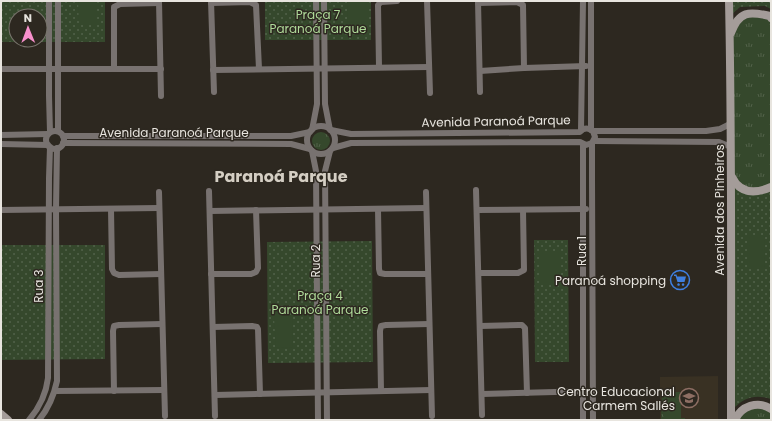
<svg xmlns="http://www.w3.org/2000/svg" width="772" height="421" viewBox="0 0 772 421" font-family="Poppins,sans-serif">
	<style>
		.built { fill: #393123 }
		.grass { fill: url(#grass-tufts) }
		.park { fill: url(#park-dots); fill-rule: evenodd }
		.pitch { fill: #35482c }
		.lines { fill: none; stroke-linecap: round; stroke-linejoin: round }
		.street { stroke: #787270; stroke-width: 6 }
		.secondary { stroke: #a49c99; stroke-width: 8 }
		.labels { text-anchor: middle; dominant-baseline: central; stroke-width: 3; stroke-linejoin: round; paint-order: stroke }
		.park-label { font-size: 12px; fill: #afda99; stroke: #2d2820 }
		.street-label { font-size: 12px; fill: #e8e5df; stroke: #2d2820 }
		.poi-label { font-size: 12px; fill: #e8e5df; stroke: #2d2820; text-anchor: end }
		.district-label { font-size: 16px; font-weight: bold; fill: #d4cec3; stroke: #2d2820 }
	</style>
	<defs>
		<pattern id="grass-tufts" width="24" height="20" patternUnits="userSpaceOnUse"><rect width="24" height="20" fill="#35482c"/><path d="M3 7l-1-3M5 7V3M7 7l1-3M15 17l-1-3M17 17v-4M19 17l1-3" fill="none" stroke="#52624a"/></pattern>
		<pattern id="park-dots" width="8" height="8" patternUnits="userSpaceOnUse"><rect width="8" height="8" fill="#35482c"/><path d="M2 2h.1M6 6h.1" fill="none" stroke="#52624a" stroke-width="1.8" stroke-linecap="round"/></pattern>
	</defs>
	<rect width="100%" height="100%" fill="#2d2820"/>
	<path class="built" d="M718 376V420H660V377Z"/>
	<g class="grass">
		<path d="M749 16 768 18 771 21V183C764 188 751 192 743 186 740 184 737 179 734 176L732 38 739 20Z"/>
		<circle cx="321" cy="141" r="9"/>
		<path d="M662 392H681V418H685V420H661Z"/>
		<path d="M750 406 771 410V420H736Z"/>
	</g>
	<g class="park">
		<path d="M1 1H105V42H1ZM16 16H40V40H16Z"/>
		<rect x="265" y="1" width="106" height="39"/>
		<path d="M731 1H771V9L765 6 740 7 730 16Z"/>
		<path d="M733 183 741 191 771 190V399C756 394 744 397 733 409Z"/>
		<path d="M534 240H568L569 362H535Z"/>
		<path d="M372 241 373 362 268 363 267 242Z"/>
		<path d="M1 245H105V359L2 360Z"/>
	</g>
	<g class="pitch">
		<path d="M78 1H96V23H79Z"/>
		<path d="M347 1H367V30L348 31Z"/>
		<path d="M748 236H764L765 268H748Z"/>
		<rect x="540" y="252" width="21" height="32"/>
		<path d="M292 316 293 347 276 348 274 317Z"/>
		<path d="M663 398H680V420H664Z"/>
	</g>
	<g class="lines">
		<g class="street">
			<path d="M49 1V96L50 132"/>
			<path d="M159 1 161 96"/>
			<path d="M211 1 214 92"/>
			<path d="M324 1 325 104 330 130"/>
			<path d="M427 1 430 93"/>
			<path d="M478 1 480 92"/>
			<path d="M591 1V130"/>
			<path d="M211 3 250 2 256 5 259 69"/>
			<path d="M478 3 517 2 523 5 524 68"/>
			<path d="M379 67 378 5 381 2 397 1"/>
			<path d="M1 69H161"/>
			<path d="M114 69V7L120 4 159 3"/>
			<path d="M213 70 429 67"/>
			<path d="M480 71 524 68 586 66"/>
			<circle cx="321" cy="140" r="14"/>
			<path d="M312 130 317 104 316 1"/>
			<path d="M331 130 351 134 580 132C584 127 589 128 593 131H706L720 129 730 124"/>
			<path d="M581 130 583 1"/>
			<path d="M58 131V1"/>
			<circle cx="55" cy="140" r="9"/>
			<path d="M1 135 48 134"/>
			<path d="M63 136H291L310 132"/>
			<path d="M594 141 719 142 731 147"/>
			<path d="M63 143 291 144 310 149"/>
			<path d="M1 144 48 145"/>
			<path d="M583 144V420"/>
			<path d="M333 148 351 143 580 142 586 145 592 143"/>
			<path d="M312 151 316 171 318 420"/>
			<path d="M476 190 482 415"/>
			<path d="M209 191 215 416"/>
			<path d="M159 192 165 416"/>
			<path d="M426 192 432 416"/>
			<path d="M111 209 112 269 114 273 119 275 161 274"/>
			<path d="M378 209 379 269 380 273 385 274H428"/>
			<path d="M1 210 159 208"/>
			<path d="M477 210 586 209"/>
			<path d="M210 211 426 208"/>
			<path d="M479 273H518L524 270 523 210"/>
			<path d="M211 274H251L256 272 258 268 256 210"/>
			<path d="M480 326 519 325H522L525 328 527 393"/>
			<path d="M213 327 252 326 257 327 258 329 260 394"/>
			<path d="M55 391 164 390"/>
			<path d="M114 391 113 331 114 326 119 325 162 324"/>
			<path d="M381 391 380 331 381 326 386 325 429 324"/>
			<path d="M482 394 592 391"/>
			<path d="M215 395 431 390"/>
			<path d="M29 420C40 407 46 395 48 378L49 178 50 147"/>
			<path d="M39 420C48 409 54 395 57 381L56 209 57 148"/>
			<path d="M327 420 325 171 330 151"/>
			<path d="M593 420 592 179V143L595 137 593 131"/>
		</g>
		<g class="secondary">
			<path d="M729 1C732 141 731 280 731 420"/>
			<path d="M731 33C739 11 749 11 770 16L771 18"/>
			<path d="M732 177C740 194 755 194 771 187"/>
			<path d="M1 414 8 420"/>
			<path d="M735 420C741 406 758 400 771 409"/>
		</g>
	</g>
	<defs>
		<symbol id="supermarket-ring" viewBox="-11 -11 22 22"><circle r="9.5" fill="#2d2820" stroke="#3f7fe0" stroke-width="1.5"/><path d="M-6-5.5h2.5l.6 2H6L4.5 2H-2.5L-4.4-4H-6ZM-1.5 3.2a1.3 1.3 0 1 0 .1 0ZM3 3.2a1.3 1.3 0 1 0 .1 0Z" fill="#3f7fe0"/></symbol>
		<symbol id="school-ring" viewBox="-11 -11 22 22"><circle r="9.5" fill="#2d2820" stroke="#8d6e63" stroke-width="1.5"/><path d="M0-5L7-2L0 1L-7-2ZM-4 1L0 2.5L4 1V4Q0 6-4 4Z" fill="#8d6e63"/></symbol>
	</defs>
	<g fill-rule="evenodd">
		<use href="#supermarket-ring" x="669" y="269" width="22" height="22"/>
		<use href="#school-ring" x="678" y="387" width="22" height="22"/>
	</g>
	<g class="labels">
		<g class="park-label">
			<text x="318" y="14">Praça 7<tspan x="318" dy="14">Paranoá Parque</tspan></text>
			<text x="320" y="295">Praça 4<tspan x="320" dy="14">Paranoá Parque</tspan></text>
		</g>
		<g class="street-label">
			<text transform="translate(496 121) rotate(-1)">Avenida Paranoá Parque</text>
			<text x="174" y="132">Avenida Paranoá Parque</text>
			<text transform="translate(719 210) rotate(-90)">Avenida dos Pinheiros</text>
			<text transform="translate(581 251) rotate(-90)">Rua 1</text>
			<text transform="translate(315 261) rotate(-90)">Rua 2</text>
			<text transform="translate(38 286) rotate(-90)">Rua 3</text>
		</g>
		<g class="poi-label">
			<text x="666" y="280">Paranoá shopping</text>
			<text x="675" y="391">Centro Educacional<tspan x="675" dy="14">Carmem Sallés</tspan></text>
		</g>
		<g class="district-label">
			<text x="281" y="176">Paranoá Parque</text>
		</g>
	</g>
	<rect width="772" height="421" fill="none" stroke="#e8e5df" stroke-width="4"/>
	<g transform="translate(28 28) rotate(359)"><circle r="19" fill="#2d2820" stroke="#78746c"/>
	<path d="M0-3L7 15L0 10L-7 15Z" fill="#f890cc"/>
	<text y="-6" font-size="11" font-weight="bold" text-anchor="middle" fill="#e8e5df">N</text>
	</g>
</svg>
